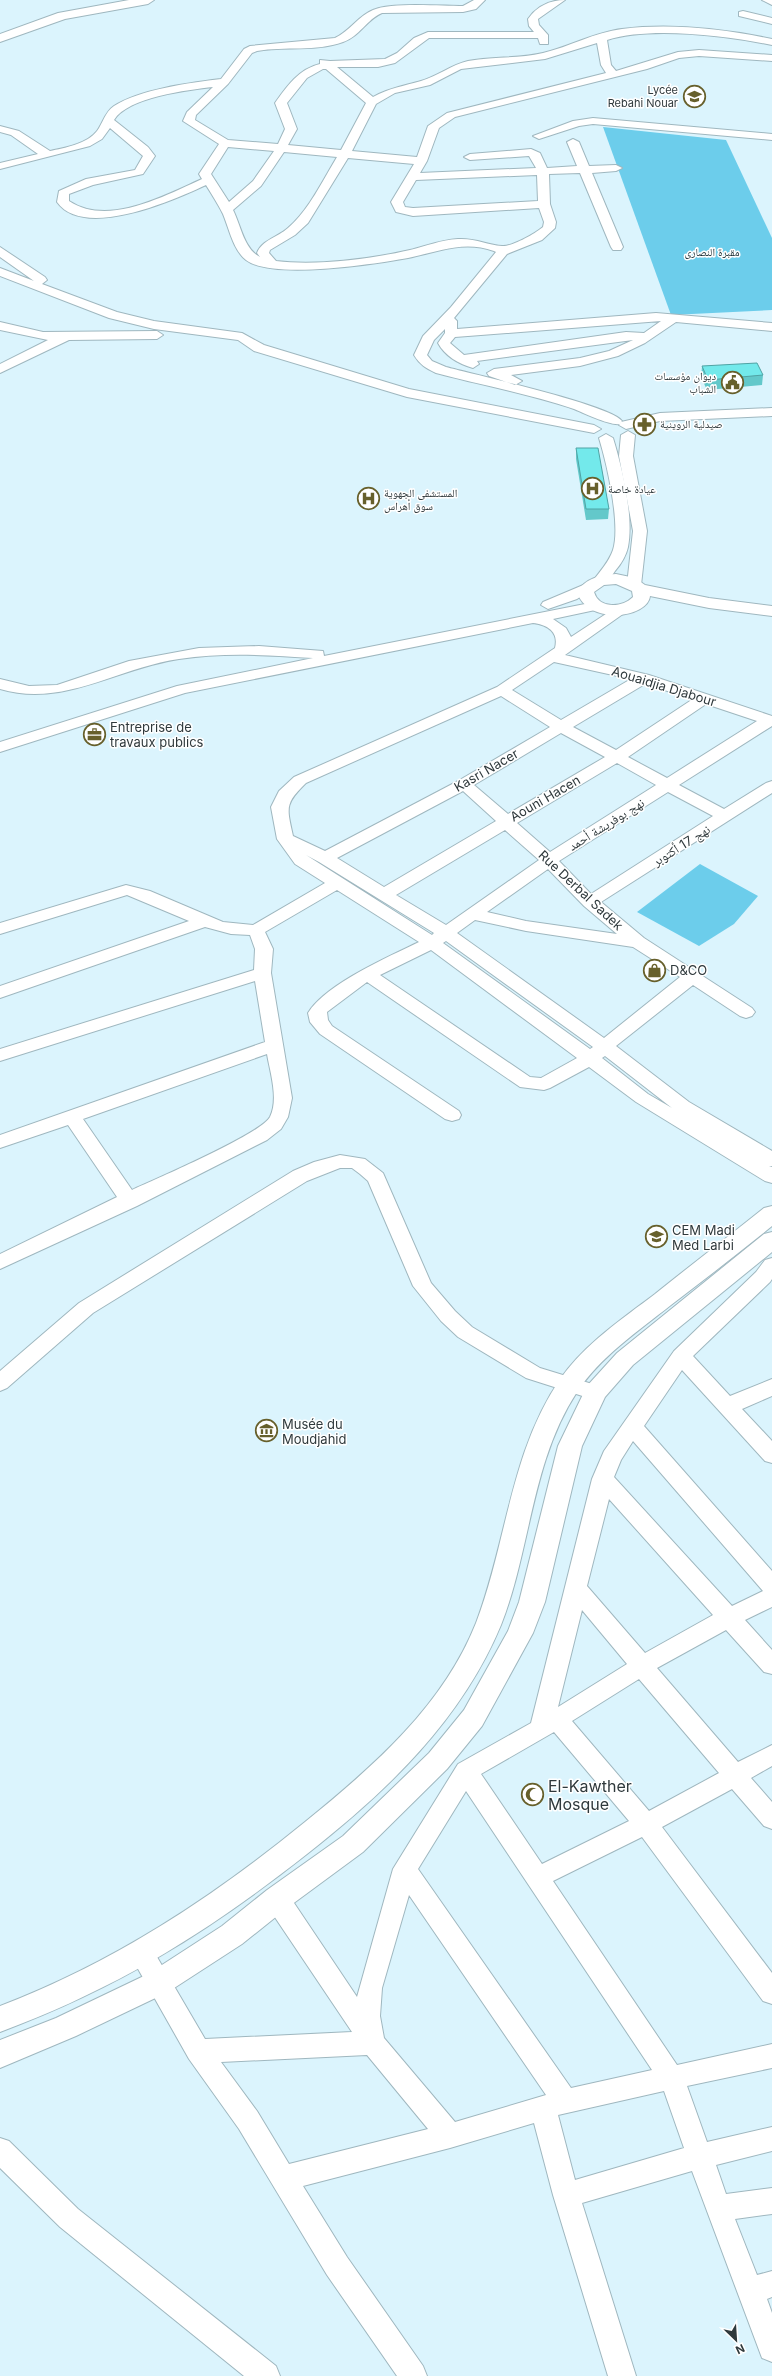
<svg xmlns="http://www.w3.org/2000/svg" width="772" height="2376" viewBox="0 0 772 2376" font-family="Inter,'Noto Naskh Arabic',sans-serif">
	<style>
		.green { fill: #6ccdeb }
		.lines { fill: none; stroke-linecap: round; stroke-linejoin: round }
		.minor-casing { stroke: #9fb7bf; stroke-width: 2 }
		.major-casing { stroke: #9fb7bf; stroke-width: 2 }
		.minor { fill: #fff; fill-rule: evenodd }
		.major { fill: #fff; fill-rule: evenodd }
		.wall { fill: #63c8ca }
		.building { fill: #73e9eb; stroke: #50a3a4 }
		.labels { text-anchor: middle; dominant-baseline: central; stroke-width: 3; stroke-linejoin: round; paint-order: stroke }
		.far-poi-label { font-size: 11px; fill: #2f393c; stroke: #fff; text-anchor: start }
		.far-park-label { font-size: 11px; fill: #1a2e34; stroke: #fff }
		.street-label { font-size: 13px; fill: #2f393c; stroke: #fff }
		.poi-label { font-size: 13px; fill: #2f393c; stroke: #fff; text-anchor: start }
		.near-poi-label { font-size: 16px; fill: #2f393c; stroke: #fff; text-anchor: start }
	</style>
	<rect width="100%" height="100%" fill="#dbf4fd"/>
	<g class="green">
		<path d="M603 127 726 140 772 238V310L671 315Z"/>
		<path d="M700 864 758 896 734 924 699 946 637 912Z"/>
	</g>
	<g class="lines">
		<defs>
			<g id="minor">
				<path d="M474 0H485L476 9 463 12 382 13C367 19 359 37 343 42 316 52 285 46 257 51L252 53 228 84 196 115 195 120 228 140 278 144 285 129 275 103C287 86 299 69 320 64V60L330 61 385 59 397 53 414 38 428 32H534L529 26 528 19C537 6 550 0 565 0L538 19 539 25 548 35V44H540L538 38H429L395 63 378 67H337L373 97C389 88 404 86 421 81 438 76 451 65 468 61 493 56 519 59 543 53 569 47 595 32 622 29 671 23 724 29 772 39V45C727 36 651 26 607 40L611 65 616 71 678 52 699 50 772 55V61L699 56 679 58 647 69 455 117 439 128 427 161 420 173 536 168 529 156 470 160 464 157 470 154 531 149 540 153 547 168 577 166 567 142 573 139 579 142 589 166 616 165 622 168 616 171 592 173 623 247 621 250H613L611 247 580 173 549 174 550 204 556 222 555 228 542 240 507 254 454 318 457 321V329L656 313 772 323V331L676 322 645 343 618 356 580 366 511 375 522 381 515 385 489 376 487 373 494 369 580 358 609 351 633 340 477 361 479 364 473 368C459 364 445 356 438 343L445 333V329L434 340 427 355 432 361 446 367C472 374 611 405 622 421L620 424C610 426 584 413 574 409 529 394 482 385 436 373 426 368 420 365 414 355L423 336 451 307 496 252 494 251C463 240 438 252 408 258 375 264 272 280 246 260 233 250 229 228 223 214 218 204 212 195 206 185 174 200 84 240 57 202L59 191 86 179 135 170 143 156 110 128 102 139 90 146 0 169V163L38 154 11 135 0 132V126L19 131 50 151C64 148 87 144 97 131 103 123 105 112 114 106 141 89 189 83 221 79L244 49 250 46 335 38C350 31 358 16 373 10 390 2 442 6 463 6ZM597 43 601 65 606 73 447 113 428 126 417 157 352 151 376 104 395 93 430 85 461 69 545 59ZM323 69H326L366 103 341 150 288 145 297 129 287 103 307 78ZM213 87 187 112 183 121 219 144 199 174 202 179C164 196 108 227 69 201V194L93 185 143 174 155 156 148 147 114 120C128 97 188 90 213 87ZM228 147 274 151 253 181 229 202 211 174ZM284 152 337 157C323 180 309 210 288 228 278 237 262 240 257 253L260 257C244 249 241 226 233 210L261 186ZM348 158 414 164 391 202 396 212 413 216 539 208 544 222 543 227C536 233 512 247 502 246 487 245 476 238 458 239 441 240 426 246 410 250 371 259 316 266 276 261L269 253 270 250 295 235 308 223ZM537 175 538 201 413 208 405 207 403 202 416 180ZM661 321 644 333 626 332 464 355 450 343 455 337Z"/>
				<path d="M762 0H772V5Z"/>
				<path d="M743 11 772 18V24L739 16V12Z"/>
				<path d="M593 118 772 134V140L593 124 579 126 539 139 533 136 573 121Z"/>
				<path d="M0 247 45 277 47 280 42 284 117 312 154 321 242 333 264 345 409 389 594 425 601 429 594 433 407 397 254 351 238 340 154 329 109 318 0 276V268L34 281 0 257Z"/>
				<path d="M0 322 43 332 157 331 163 335 157 339 69 340 0 373V364L48 340 0 330Z"/>
				<path d="M772 408V416L660 421 626 429 619 425 621 422 660 413Z"/>
				<path d="M628 431 635 435 633 456 647 531 641 585 634 589 627 585 633 531 619 456 621 435Z"/>
				<path d="M606 434 613 438C622 467 634 517 628 547 626 556 621 564 615 571 611 577 607 584 600 585L593 581C600 571 609 562 613 550 621 525 607 464 599 438Z"/>
				<path d="M588 583 595 587 577 599 548 609 541 605 543 602Z"/>
				<path d="M595 602 602 606 600 609 553 619 566 628 571 637 618 606H628L630 609 565 655 649 675 772 716V726L679 785 724 809 766 783 772 781V793L601 902 644 938 752 1008 755 1012 752 1016 746 1018 740 1016 693 985 616 1046 689 1102 772 1151V1166H769L772 1167V1183L765 1181 636 1102 589 1067 550 1088 544 1090 520 1087 367 982 327 1012 328 1020 332 1026 459 1111 461 1115 459 1119 452 1121 445 1119 320 1034 310 1022 308 1013C326 984 388 957 419 942L337 890 265 932 273 949 271 973 292 1098 288 1117 281 1129 267 1140 137 1206 0 1269V1254L117 1197 68 1125 0 1148V1135L265 1042 255 981 0 1061V1049L254 970 255 949 250 935 231 934 205 927 0 998V986L189 921 127 895 0 934V923L126 885 150 891 223 922 253 925 325 883 295 864 277 839 271 807 279 791 294 777 497 687 555 648C559 632 548 625 533 623L185 693 0 752V742L177 686 313 658C269 655 224 652 179 659 117 668 63 708 0 689V679L29 686 57 685 129 661 199 648 259 646 323 651 324 656ZM554 662 631 679 561 720 512 690ZM645 684 693 699 616 750 573 727ZM501 696 550 727 458 781 325 851 293 836C287 808 284 804 306 783ZM706 704 757 721 667 778 628 757ZM561 733 605 757 508 814 474 785ZM617 763 656 785 550 852 517 823ZM463 791 496 821 384 887 337 858ZM668 792 713 816 591 894 559 861ZM505 830 539 860 446 925 396 895ZM306 855 319 862 434 933 432 935ZM548 869 584 906 617 934 526 921 487 912ZM475 920 526 931 633 947 680 977 604 1038 457 933ZM446 941 593 1047 590 1049 443 943ZM431 950 577 1058 541 1078 530 1077 380 975ZM267 1054C270 1072 279 1099 270 1117 261 1134 156 1179 132 1190L83 1119ZM605 1056 672 1108 648 1094 602 1058Z"/>
				<path d="M340 1155 365 1159 383 1173 431 1283 455 1311 472 1327 540 1368 602 1387 605 1392 602 1397 595 1400 526 1378 458 1337 441 1321 413 1286 368 1181 360 1174 352 1168H340L307 1181 93 1313 7 1388 0 1391V1371L79 1303 293 1171 314 1162Z"/>
				<path d="M772 1258V1279L770 1282 693 1356 730 1396 772 1379V1396L742 1409 772 1441V1463L765 1461 682 1370 644 1426 772 1571V1607L745 1620 772 1650V1674L764 1672 726 1630 657 1668 738 1762 772 1745V1766L751 1778 772 1802V1829L764 1826 732 1789 662 1827 772 1973V2004L763 2001 642 1837 553 1881 677 2065 772 2044V2068L687 2086 707 2142 772 2127V2151L716 2165 726 2194 772 2188V2214L735 2219 757 2275 772 2271V2297L767 2299 772 2313V2362L762 2358 692 2171 582 2203 636 2376H608L553 2195 534 2123 450 2148 303 2186 347 2257 423 2366 427 2376H397L327 2275 239 2129 189 2059 129 1953 132 1945 141 1942 150 1945 205 2039 352 2032 268 1907 265 1899 268 1891 277 1888 286 1891 357 1997 393 1869 458 1764 531 1723 592 1479 604 1451 674 1351 756 1272 765 1260ZM633 1441 763 1591 732 1606 614 1477 621 1460ZM609 1499 713 1615 645 1653 587 1586ZM582 1610 627 1664 558 1707ZM639 1679 719 1773 649 1811 572 1721ZM554 1732 629 1821 542 1864 481 1774ZM466 1791 652 2070 571 2088 418 1869ZM409 1895 546 2095 455 2122 384 2038 380 2016 382 1988ZM367 2055 428 2129 289 2164 257 2111 221 2062ZM664 2091 684 2148 575 2180 558 2115Z"/>
				<path d="M0 2138 9 2141 78 2209 276 2366 280 2376H244L60 2227 0 2168Z"/>
			</g>
			<g id="major">
				<path d="M129 0H154L148 4 65 19 0 42V34L58 13Z"/>
				<path d="M616 574 635 578 645 585 709 598 772 606V616L709 608 650 596C648 618 588 626 577 592 586 578 600 575 616 574ZM616 584 632 591 633 597C622 608 599 609 594 592L604 585Z"/>
				<path d="M772 1206V1226C739 1253 705 1279 671 1305 638 1331 600 1357 577 1392 531 1462 531 1549 501 1625 461 1721 387 1791 307 1854 208 1932 118 1988 0 2032V2006C113 1963 212 1898 305 1822 373 1767 443 1706 476 1623 507 1543 510 1451 561 1378 585 1344 622 1319 655 1294 691 1265 728 1237 764 1208Z"/>
				<path d="M772 1232V1252L633 1365 605 1397 582 1446 545 1602 533 1633 482 1726 447 1769 363 1852 287 1908 242 1944 168 1992 76 2036 0 2068V2040L56 2018 148 1974 222 1926 267 1890 343 1836 429 1753 464 1710 508 1631 519 1602 558 1446 587 1386 617 1353 764 1234Z"/>
			</g>
		</defs>
		<use href="#minor" class="minor-casing"/>
		<use href="#major" class="major-casing"/>
		<use href="#minor" class="minor"/>
		<use href="#major" class="major"/>
	</g>
	<g class="wall">
		<path d="M702 367 763 375 762 385 707 390 701 377Z"/>
		<path d="M576 448 609 509 608 519 586 520 576 459Z"/>
	</g>
	<g class="building">
		<path d="M757 363 763 375 708 380 702 366Z"/>
		<path d="M576 448H598L609 509H586Z"/>
	</g>
	<defs>
		<symbol id="school-ring" viewBox="-11 -11 22 22"><circle r="9.5" fill="#fff" stroke="#67602c" stroke-width="1.5"/><path d="M0-5L7-2L0 1L-7-2ZM-4 1L0 2.5L4 1V4Q0 6-4 4Z" fill="#67602c"/></symbol>
		<symbol id="civic-ring" viewBox="-11 -11 22 22"><circle r="9.5" fill="#fff" stroke="#67602c" stroke-width="1.5"/><path d="M-.6-6.5H3V-4.5H.6V-3L4-1V1h2V6H-6V1h2V-1L-.6-3ZM-1.2 2.5V6h2.4V2.5Z" fill="#67602c"/></symbol>
		<symbol id="pharmacy-ring" viewBox="-11 -11 22 22"><circle r="9.5" fill="#fff" stroke="#67602c" stroke-width="1.5"/><path d="M-2-6h4v4h4v4h-4v4h-4v-4h-4v-4h4Z" fill="#67602c"/></symbol>
		<symbol id="hospital-ring" viewBox="-11 -11 22 22"><circle r="9.5" fill="#fff" stroke="#67602c" stroke-width="1.5"/><path d="M-5-5h3v3.5h4V-5h3V5h-3V1.5h-4V5h-3Z" fill="#67602c"/></symbol>
		<symbol id="office-ring" viewBox="-11 -11 22 22"><circle r="9.5" fill="#fff" stroke="#67602c" stroke-width="1.5"/><path d="M-6-3h4V-5.5h4V-3h4V5H-6ZM-1-4.5V-3h2v-1.5ZM-6 0V1H6V0Z" fill="#67602c"/></symbol>
		<symbol id="shop-ring" viewBox="-11 -11 22 22"><circle r="9.5" fill="#fff" stroke="#67602c" stroke-width="1.5"/><path d="M-5-2.5h2.3a2.7 3.5 0 0 1 5.4 0H5L5.5 6h-11ZM-1.5-2.5h3a1.5 2.3 0 0 0-3 0Z" fill="#67602c"/></symbol>
		<symbol id="museum-ring" viewBox="-11 -11 22 22"><circle r="9.5" fill="#fff" stroke="#67602c" stroke-width="1.5"/><path d="M0-6L6-3V-2H-6V-3ZM-5-1h2V3h-2ZM-1-1h2V3h-2ZM3-1h2V3H3ZM-6 4H6V6H-6Z" fill="#67602c"/></symbol>
		<symbol id="mosque-ring" viewBox="-11 -11 22 22"><circle r="9.5" fill="#fff" stroke="#67602c" stroke-width="1.5"/><path d="M3.5-4.9A6 6 0 1 0 3.5 4.9A5 5 0 1 1 3.5-4.9Z" fill="#67602c"/></symbol>
	</defs>
	<g fill-rule="evenodd">
		<use href="#school-ring" x="682" y="84" width="25" height="25"/>
		<use href="#civic-ring" x="720" y="370" width="25" height="25"/>
		<use href="#pharmacy-ring" x="632" y="412" width="25" height="25"/>
		<use href="#hospital-ring" x="580" y="476" width="25" height="25"/>
		<use href="#hospital-ring" x="356" y="486" width="25" height="25"/>
		<use href="#office-ring" x="82" y="722" width="25" height="25"/>
		<use href="#shop-ring" x="642" y="958" width="25" height="25"/>
		<use href="#school-ring" x="644" y="1224" width="25" height="25"/>
		<use href="#museum-ring" x="254" y="1418" width="25" height="25"/>
		<use href="#mosque-ring" x="520" y="1782" width="25" height="25"/>
	</g>
	<g class="labels">
		<g class="far-poi-label">
			<text x="678" y="90" text-anchor="end">Lycée<tspan x="678" dy="13">Rebahi Nouar</tspan></text>
			<text x="716" y="376" text-anchor="end">ديوان مؤسسات<tspan x="716" dy="13">الشباب</tspan></text>
			<text x="660" y="424">صيدلية الروينية</text>
			<text x="608" y="489">عيادة خاصة</text>
			<text x="384" y="493">المستشفى الجهوية<tspan x="384" dy="13">سوق أهراس</tspan></text>
		</g>
		<g class="far-park-label">
			<text x="712" y="252">مقبرة النصارى</text>
		</g>
		<g class="street-label">
			<text transform="translate(664 686) rotate(17)">Aouaidjia Djabour</text>
			<text transform="translate(486 770) rotate(-30)">Kasri Nacer</text>
			<text transform="translate(545 798) rotate(-30)">Aouni Hacen</text>
			<text transform="translate(606 824) rotate(-32)">نهج بوفريشة أحمد</text>
			<text transform="translate(681 845) rotate(-32)">نهج 17 أكتوبر</text>
			<text transform="translate(581 890) rotate(43)">Rue Derbal Sadek</text>
		</g>
		<g class="poi-label">
			<text x="110" y="727">Entreprise de<tspan x="110" dy="15">travaux publics</tspan></text>
			<text x="670" y="970">D&amp;CO</text>
			<text x="672" y="1230">CEM Madi<tspan x="672" dy="15">Med Larbi</tspan></text>
			<text x="282" y="1424">Musée du<tspan x="282" dy="15">Moudjahid</tspan></text>
		</g>
		<g class="near-poi-label">
			<text x="548" y="1786">El-Kawther<tspan x="548" dy="18">Mosque</tspan></text>
		</g>
	</g>
	<g transform="translate(736 2340) rotate(155)" stroke="#ffffff" stroke-width="3" paint-order="stroke">
	<path d="M0-3L7 15L0 10L-7 15Z" fill="#2f393c"/>
	<text y="-6" font-size="11" font-weight="bold" text-anchor="middle" fill="#2f393c">N</text>
	</g>
</svg>
